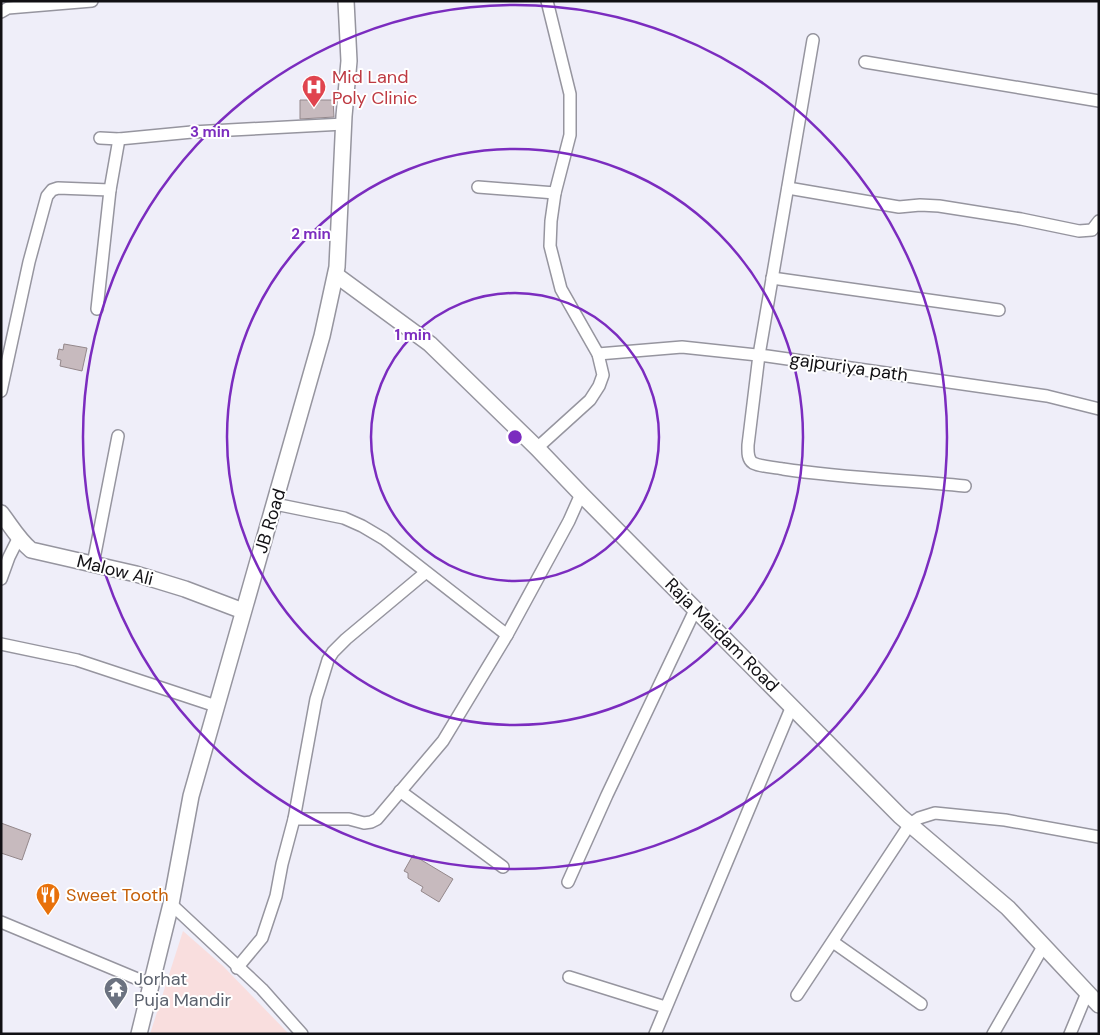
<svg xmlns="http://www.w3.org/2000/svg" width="1100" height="1035" viewBox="0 0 1100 1035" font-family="'DM Sans',sans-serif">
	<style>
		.commercial { fill: #f9dede }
		.building { fill: #c7babe; stroke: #94888b }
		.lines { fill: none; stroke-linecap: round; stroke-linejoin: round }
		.minor-casing { stroke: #96959f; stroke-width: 14 }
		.tertiary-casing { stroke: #96959f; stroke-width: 18 }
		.minor { stroke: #fff; stroke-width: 11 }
		.tertiary { stroke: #fff; stroke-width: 15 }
		.ring { fill: none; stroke: #7b2cbf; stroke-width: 2.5 }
		.labels { text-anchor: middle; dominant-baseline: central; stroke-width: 4; stroke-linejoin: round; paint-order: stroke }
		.health-label { font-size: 18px; fill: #be3a42; stroke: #fff; text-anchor: start }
		.street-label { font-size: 18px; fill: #111014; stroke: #fff }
		.food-label { font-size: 18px; fill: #c56008; stroke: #fff; text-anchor: start }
		.worship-label { font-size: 18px; fill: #5b616d; stroke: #fff; text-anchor: start }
		.centre { fill: #7b2cbf; stroke: #fff; stroke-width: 2.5 }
		.ring-label { font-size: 15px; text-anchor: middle; font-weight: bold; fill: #7b2cbf; stroke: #fff; stroke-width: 4; stroke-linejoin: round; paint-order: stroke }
	</style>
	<rect width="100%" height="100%" fill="#efeef9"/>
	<path class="commercial" d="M183 931 223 966 289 1034H150Z"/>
	<g class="building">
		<path d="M300 100H333L334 117 300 119Z"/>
		<path d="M64 344 87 348 82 371 60 366 61 360 57 359 59 349 63 350Z"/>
		<path d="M1 823 31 834 22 860 1 853Z"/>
		<path d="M413 855 453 879 439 902 421 891 423 887 408 878V873L404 871Z"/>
	</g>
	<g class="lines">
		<defs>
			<g id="minor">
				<path d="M1 12 8 8 92 1"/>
				<path d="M813 40 759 355 748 445C748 451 747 459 753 463 761 467 774 467 783 469 843 478 904 480 965 486"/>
				<path d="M865 62 1099 101"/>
				<path d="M100 138 119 139 192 132 344 124"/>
				<path d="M478 187 555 193"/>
				<path d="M788 188 899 207 920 205 939 206 1021 219 1079 231 1092 230 1099 221"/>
				<path d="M772 278 999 310"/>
				<path d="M97 309 110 190 119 139"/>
				<path d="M598 354 682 347 767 356 1047 396 1099 409"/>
				<path d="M1 391 29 262 47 196 52 190 58 188 110 190"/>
				<path d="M537 448 590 400 599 386 603 375 598 354 561 289 550 246 551 221 555 193 570 135V94L547 1"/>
				<path d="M275 504 344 518 362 526 384 539 507 635"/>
				<path d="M93 564 118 436"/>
				<path d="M1 579 9 557 18 539"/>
				<path d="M1 644 77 660 216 706"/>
				<path d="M400 791 503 867"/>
				<path d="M294 819H349L364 823 371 822 377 819 443 741 507 635 569 521 581 494"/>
				<path d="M568 882 607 795 696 608"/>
				<path d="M171 904 262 989 302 1034"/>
				<path d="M1 922 152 985"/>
				<path d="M833 942 921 1004"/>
				<path d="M237 968 262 938 276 896 282 864 294 819 316 699 328 660 333 652 346 639 425 573"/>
				<path d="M569 977 665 1007"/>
				<path d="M797 995 910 824 919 818 935 813 1005 820 1099 837"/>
				<path d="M655 1034 792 706"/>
				<path d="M993 1034 1044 945"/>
				<path d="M1070 1034 1087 993"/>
			</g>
			<g id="tertiary">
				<path d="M336 275 430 344 537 448 581 494 900 816 1008 908 1099 1005"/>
				<path d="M1 513C11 526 18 539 31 550L136 574 185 589 243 611"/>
				<path d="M139 1034 171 904 191 796 322 336 337 267 344 116 349 61 346 1"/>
			</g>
		</defs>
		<use href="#minor" class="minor-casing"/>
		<use href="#tertiary" class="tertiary-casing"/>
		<use href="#minor" class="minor"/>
		<use href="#tertiary" class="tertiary"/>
	</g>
	<g class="ring">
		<circle cx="515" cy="437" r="144"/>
		<circle cx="515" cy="437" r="288"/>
		<circle cx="515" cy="437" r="432"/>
	</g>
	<defs>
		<symbol id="hospital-pin" viewBox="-11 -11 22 30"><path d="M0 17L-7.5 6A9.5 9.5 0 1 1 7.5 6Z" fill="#e0444e" stroke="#fff"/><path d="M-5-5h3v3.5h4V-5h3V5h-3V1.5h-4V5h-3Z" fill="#fff"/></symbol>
		<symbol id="restaurant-pin" viewBox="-11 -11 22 30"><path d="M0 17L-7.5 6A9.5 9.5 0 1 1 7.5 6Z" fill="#e8710a" stroke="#fff"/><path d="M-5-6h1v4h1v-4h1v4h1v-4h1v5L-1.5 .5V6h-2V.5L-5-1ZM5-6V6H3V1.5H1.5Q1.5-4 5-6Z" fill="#fff"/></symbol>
		<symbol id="temple-pin" viewBox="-11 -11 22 30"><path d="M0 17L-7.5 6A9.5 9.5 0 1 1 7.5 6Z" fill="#6b7280" stroke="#fff"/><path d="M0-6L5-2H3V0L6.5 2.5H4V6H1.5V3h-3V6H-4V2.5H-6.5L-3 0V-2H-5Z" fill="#fff"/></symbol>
	</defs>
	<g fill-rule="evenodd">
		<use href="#hospital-pin" x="300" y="73" width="28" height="38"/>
		<use href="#restaurant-pin" x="34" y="881" width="28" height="38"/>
		<use href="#temple-pin" x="102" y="975" width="28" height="38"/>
	</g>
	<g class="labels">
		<g class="health-label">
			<text x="332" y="77">Mid Land<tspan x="332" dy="21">Poly Clinic</tspan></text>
		</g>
		<g class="street-label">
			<text transform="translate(849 367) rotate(8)">gajpuriya path</text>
			<text transform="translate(270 521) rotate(-73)">JB Road</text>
			<text transform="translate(115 570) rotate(14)">Malow Ali</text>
			<text transform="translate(722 635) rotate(45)">Raja Maidam Road</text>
		</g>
		<g class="food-label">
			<text x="66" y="895">Sweet Tooth</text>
		</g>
		<g class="worship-label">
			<text x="134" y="979">Jorhat<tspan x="134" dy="21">Puja Mandir</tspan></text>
		</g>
	</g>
	<circle cx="515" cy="437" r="8" class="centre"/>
	<g class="ring-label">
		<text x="210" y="137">3 min</text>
		<text x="311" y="239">2 min</text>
		<text x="413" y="340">1 min</text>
	</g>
	<rect width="1100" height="1035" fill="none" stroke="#111014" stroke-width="5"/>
</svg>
